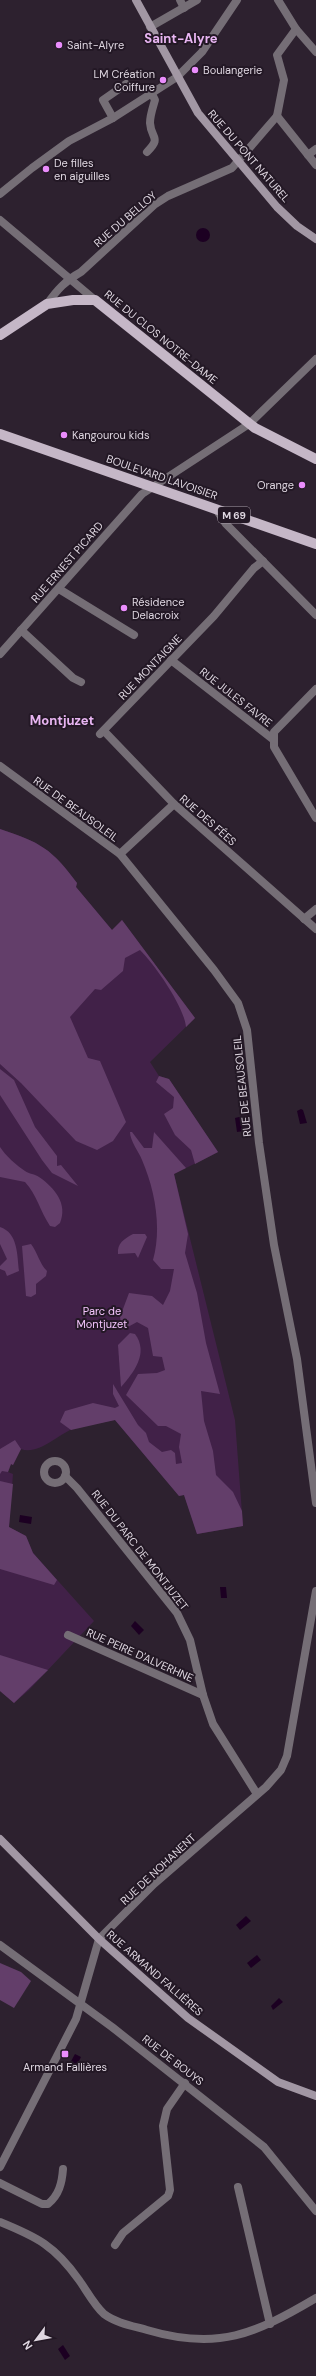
<svg xmlns="http://www.w3.org/2000/svg" width="316" height="2376" viewBox="0 0 316 2376" font-family="'DM Sans',sans-serif">
	<style>
		.green { fill: #412148 }
		.forest { fill: #633e6a }
		.water { fill: #1c0022 }
		.lines { fill: none; stroke-linecap: round; stroke-linejoin: round }
		.street { stroke: #756e76; stroke-width: 8 }
		.secondary { stroke: #a297a4; stroke-width: 8 }
		.primary { stroke: #c5b7c7; stroke-width: 10 }
		.poi-dot { fill: #ea8dfc; stroke: #231825; stroke-width: 1.5 }
		.labels { text-anchor: middle; dominant-baseline: central; stroke-width: 4; stroke-linejoin: round; paint-order: stroke }
		.shield { fill: #231825; stroke: #a79ea9; stroke-width: 1 }
		.shield-label { font-size: 10px; font-weight: bold; fill: #dfd7e1 }
		.poi-label { font-size: 11px; fill: #dfd7e1; stroke: #231825; text-anchor: start }
		.street-label { font-size: 11px; fill: #dfd7e1; stroke: #231825 }
		.park-label { font-size: 11px; fill: #f4c5fd; stroke: #231825 }
		.quarter-label { font-size: 13px; font-weight: bold; fill: #e8b5f2; stroke: #231825 }
	</style>
	<rect width="100%" height="100%" fill="#2d212f"/>
	<path class="green" d="M0 829C40 842 52 849 77 883L76 887 112 930 122 920 195 1018 150 1062 159 1076 169 1079 218 1152 174 1174 235 1420 243 1526 197 1534 184 1495 179 1496 115 1420C102 1423 85 1424 72 1429 57 1436 38 1455 21 1449L13 1465 11 1464 8 1472 13 1474 9 1527 26 1536 33 1553 94 1621 29 1690 14 1703 0 1691Z"/>
	<g class="forest">
		<path d="M0 829C40 842 52 849 77 883L76 887 112 930 122 920 195 1018 186 1027C184 1006 155 965 140 950L125 958 123 971 101 990 95 989 70 1017 88 1058 100 1061 126 1122 113 1141 97 1150 76 1141 21 1083 0 1064Z"/>
		<path d="M0 1069 14 1080 35 1127 57 1156V1166L61 1165 78 1186 52 1173 42 1160 0 1095Z"/>
		<path d="M159 1076 169 1079 218 1152 195 1164 191 1150 175 1135 164 1114 173 1108 174 1097 156 1082Z"/>
		<path d="M130 1132H132L144 1148H152L154 1132 186 1168 174 1174 188 1234 185 1253 197 1293 206 1343 220 1394 201 1391 204 1421 213 1451 216 1475 233 1492 242 1511 243 1526 197 1534 184 1495 179 1496 115 1420 71 1430 60 1422 65 1411 93 1403 115 1408 119 1406 113 1394V1384L138 1425 146 1433 149 1442 162 1452 171 1450 175 1453 176 1464 182 1463 179 1447 181 1434 166 1426H158L126 1395 138 1374 157 1373 165 1370 162 1357 153 1356 148 1328 137 1322 126 1328 121 1323 120 1317 129 1293 152 1296 163 1305 170 1291 174 1269H161L153 1260C162 1228 155 1190 142 1160 139 1152 130 1141 130 1132Z"/>
		<path d="M0 1147C5 1155 17 1166 25 1171 29 1174 35 1174 39 1177 55 1188 68 1204 60 1223L55 1227 50 1226C40 1211 37 1195 25 1182L0 1177Z"/>
		<path d="M0 1227C18 1233 17 1254 19 1271L7 1276 5 1271 0 1269V1266L7 1259 0 1244Z"/>
		<path d="M133 1234H145L147 1237 138 1258 135 1253 118 1254C117 1243 124 1239 133 1234Z"/>
		<path d="M31 1244C38 1253 39 1263 47 1271L46 1276 36 1284V1294L31 1297 26 1296 22 1246Z"/>
		<path d="M130 1333 135 1334C149 1353 134 1372 121 1387L118 1345Z"/>
		<path d="M15 1440 21 1449 13 1465 11 1464 8 1472 2 1471 0 1474V1449Z"/>
		<path d="M0 1481 13 1484 9 1527 26 1536 33 1553 57 1580 54 1585 0 1569Z"/>
		<path d="M0 1655 48 1670 14 1703 0 1691Z"/>
		<path d="M0 1963 21 1972 31 1981 14 2008 0 2000Z"/>
	</g>
	<g class="water">
		<circle cx="203" cy="235" r="7"/>
		<path d="M301 1109 303 1110 307 1123 300 1124 297 1111Z"/>
		<path d="M239 1117 242 1118 244 1131 237 1132 235 1118Z"/>
		<path d="M20 1515 32 1517 31 1524 19 1522Z"/>
		<path d="M220 1587H226L227 1598H221Z"/>
		<path d="M135 1621 144 1630 139 1635 131 1626Z"/>
		<path d="M246 1916 251 1921 240 1930 236 1925Z"/>
		<path d="M257 1955 261 1960 251 1968 247 1963Z"/>
		<path d="M279 1998 283 2002 273 2010 271 2006Z"/>
		<path d="M75 2054 81 2057 76 2067H72L70 2063Z"/>
		<path d="M63 2345 70 2356 65 2360 58 2349Z"/>
	</g>
	<g class="lines">
		<g class="street">
			<path d="M180 0 184 8"/>
			<path d="M278 0 296 29 316 52"/>
			<path d="M150 27 197 0"/>
			<path d="M277 116 316 165"/>
			<path d="M113 118 103 100 126 84"/>
			<path d="M147 152C162 137 151 139 150 123 150 115 153 107 155 100L152 94"/>
			<path d="M308 155 316 149"/>
			<path d="M0 194 32 168 69 141 113 118 177 77 202 52 237 0"/>
			<path d="M0 220 95 300"/>
			<path d="M47 304C57 290 66 280 81 272L154 205 168 196 232 168 277 116 284 80 277 55 296 29"/>
			<path d="M216 509 226 524 316 615"/>
			<path d="M59 589 134 635"/>
			<path d="M21 630 73 678 81 682"/>
			<path d="M0 654 142 494 249 424 316 359"/>
			<path d="M171 660 274 740V747L316 818"/>
			<path d="M104 731 174 804 316 929"/>
			<path d="M100 734 214 616 254 568 263 561"/>
			<path d="M274 740V732L316 689"/>
			<path d="M0 766 120 854 214 970 238 1003 247 1030 259 1143 274 1245 297 1359 316 1503"/>
			<path d="M120 854 174 804"/>
			<path d="M304 919 316 909"/>
			<circle cx="55" cy="1472" r="11"/>
			<path d="M65 1476 77 1488 177 1613 190 1640 203 1695 213 1724 257 1794"/>
			<path d="M68 1635 203 1695"/>
			<path d="M0 1945 112 2027 264 2147 316 2211"/>
			<path d="M0 2167 76 2019 99 1939 154 1884 266 1787 281 1770 287 1756 316 1591"/>
			<path d="M0 2183 42 2204H48C59 2195 62 2183 63 2169"/>
			<path d="M238 2187 270 2324"/>
			<path d="M0 2222C37 2237 55 2246 79 2280 87 2291 94 2305 104 2314 116 2323 133 2326 147 2330 218 2351 255 2334 316 2298"/>
			<path d="M115 2245 123 2233 168 2196 170 2190 163 2126 167 2109 185 2083"/>
		</g>
		<g class="secondary">
			<path d="M136 0 198 113 277 207 297 226 316 239"/>
			<path d="M0 1839 99 1939 188 2018 278 2082 316 2096"/>
		</g>
		<g class="primary">
			<path d="M0 335 47 304 73 300H95L255 428 316 459"/>
			<path d="M0 434 316 544"/>
		</g>
	</g>
	<g class="poi-dot">
		<circle cx="59" cy="45" r="4"/>
		<circle cx="195" cy="70" r="4"/>
		<circle cx="163" cy="80" r="4"/>
		<circle cx="46" cy="169" r="4"/>
		<circle cx="64" cy="435" r="4"/>
		<circle cx="302" cy="485" r="4"/>
		<circle cx="124" cy="608" r="4"/>
		<rect x="61" y="2050" width="8" height="8" rx="2"/>
	</g>
	<g class="labels">
		<rect class="shield" x="218" y="507" width="32" height="16" rx="3"/>
		<g class="shield-label">
			<text x="234" y="515">M 69</text>
		</g>
		<g class="poi-label">
			<text x="67" y="45">Saint-Alyre</text>
			<text x="203" y="70">Boulangerie</text>
			<text x="155" y="74" text-anchor="end">LM Création<tspan x="155" dy="13">Coiffure</tspan></text>
			<text x="54" y="163">De filles<tspan x="54" dy="13">en aiguilles</tspan></text>
			<text x="72" y="435">Kangourou kids</text>
			<text x="294" y="485" text-anchor="end">Orange</text>
			<text x="132" y="602">Résidence<tspan x="132" dy="13">Delacroix</tspan></text>
			<text x="65" y="2067" text-anchor="middle">Armand Fallières</text>
		</g>
		<g class="street-label">
			<text transform="translate(249 156) rotate(49)">RUE DU PONT NATUREL</text>
			<text transform="translate(125 219) rotate(-41)">RUE DU BELLOY</text>
			<text transform="translate(161 337) rotate(39)">RUE DU CLOS NOTRE-DAME</text>
			<text transform="translate(162 477) rotate(19)">BOULEVARD LAVOISIER</text>
			<text transform="translate(67 562) rotate(-49)">RUE ERNEST PICARD</text>
			<text transform="translate(150 667) rotate(-46)">RUE MONTAIGNE</text>
			<text transform="translate(236 697) rotate(38)">RUE JULES FAVRE</text>
			<text transform="translate(76 809) rotate(36)">RUE DE BEAUSOLEIL</text>
			<text transform="translate(208 820) rotate(41)">RUE DES FÉES</text>
			<text transform="translate(242 1086) rotate(-96)">RUE DE BEAUSOLEIL</text>
			<text transform="translate(140 1550) rotate(52)">RUE DU PARC DE MONTJUZET</text>
			<text transform="translate(140 1655) rotate(24)">RUE PEIRE D'ALVERHNE</text>
			<text transform="translate(158 1869) rotate(-43)">RUE DE NOHANENT</text>
			<text transform="translate(155 1973) rotate(41)">RUE ARMAND FALLIÈRES</text>
			<text transform="translate(173 2060) rotate(38)">RUE DE BOUYS</text>
		</g>
		<g class="park-label">
			<text x="102" y="1311">Parc de<tspan x="102" dy="13">Montjuzet</tspan></text>
		</g>
		<g class="quarter-label">
			<text x="181" y="38">Saint-Alyre</text>
			<text x="62" y="720">Montjuzet</text>
		</g>
	</g>
	<g transform="translate(36 2340) rotate(238)" stroke="#231825" stroke-width="3" paint-order="stroke">
	<path d="M0-3L7 15L0 10L-7 15Z" fill="#dfd7e1"/>
	<text y="-6" font-size="11" font-weight="bold" text-anchor="middle" fill="#dfd7e1">N</text>
	</g>
</svg>
